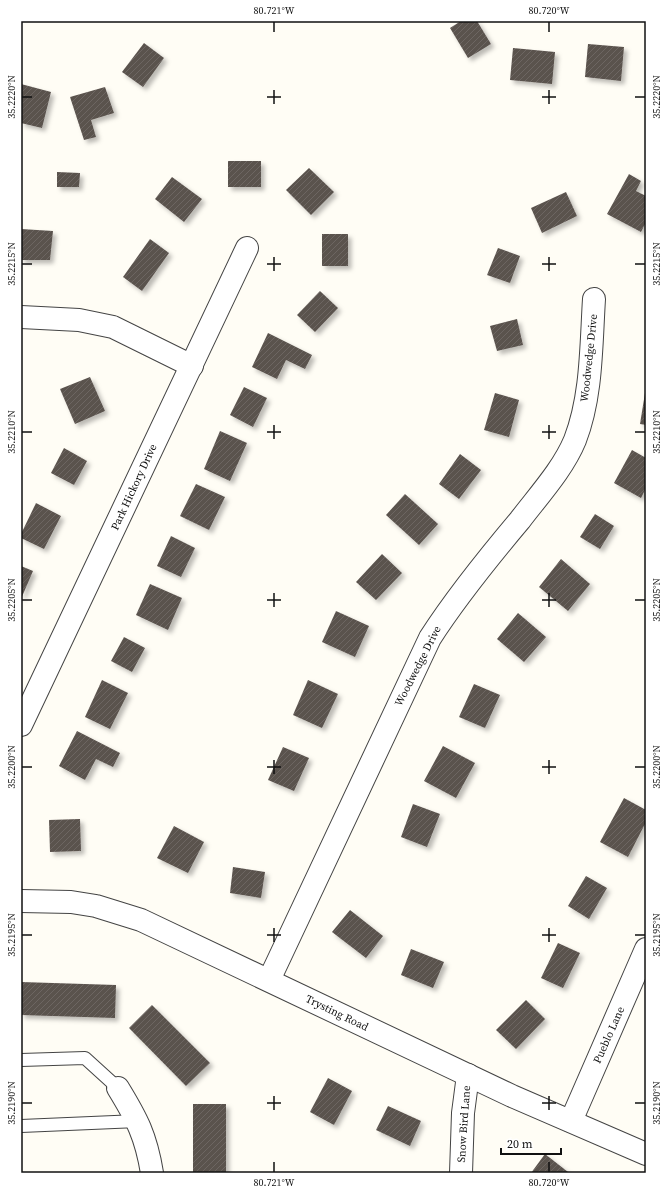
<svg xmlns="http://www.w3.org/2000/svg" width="667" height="1194" viewBox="0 0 667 1194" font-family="'Source Serif 4',serif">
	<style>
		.building { fill: url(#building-hatch); filter: url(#shadow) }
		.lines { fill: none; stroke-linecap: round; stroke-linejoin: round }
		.lane-casing { stroke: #444; stroke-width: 14 }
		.street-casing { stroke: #444; stroke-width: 24 }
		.lane { stroke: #fff; stroke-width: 12 }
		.street { stroke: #fff; stroke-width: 22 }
		.ticks { fill: none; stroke: #111; stroke-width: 1.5 }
		.labels { text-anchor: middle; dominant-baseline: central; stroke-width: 4; stroke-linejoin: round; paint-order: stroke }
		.street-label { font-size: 11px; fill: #111; stroke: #fff }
		.neatline { fill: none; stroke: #111; stroke-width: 1.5 }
		.ticks-label { font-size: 10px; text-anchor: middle; fill: #111 }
	</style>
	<defs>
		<pattern id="building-hatch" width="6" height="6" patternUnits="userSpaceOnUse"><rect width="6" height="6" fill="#5a524d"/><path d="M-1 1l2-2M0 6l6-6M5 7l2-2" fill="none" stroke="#6d6662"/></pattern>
		<filter id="shadow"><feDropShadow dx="3.5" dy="3.5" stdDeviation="2" flood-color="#0004"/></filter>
	</defs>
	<rect width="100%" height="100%" fill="#fffdf5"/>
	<g class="building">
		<path d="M461 21H477L491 44 468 58 450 28Z"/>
		<path d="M144 43 164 58 143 87 122 72Z"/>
		<path d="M588 44 624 47 621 81 585 77Z"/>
		<path d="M513 48 555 52 552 84 510 80Z"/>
		<path d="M21 84 51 92 42 128 21 123Z"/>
		<path d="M105 87 114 113 91 120 96 137 84 140 70 97Z"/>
		<rect x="228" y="161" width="33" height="26"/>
		<path d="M309 168 334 192 311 215 286 190Z"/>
		<path d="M57 172 80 173 79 187H57Z"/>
		<path d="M629 174 641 181 636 191 646 196V222L641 232 607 214Z"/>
		<path d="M172 177 202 199 184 222 155 199Z"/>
		<path d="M566 192 577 216 542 233 531 208Z"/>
		<path d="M21 229 53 231 50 260H21Z"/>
		<rect x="322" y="234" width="26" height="32"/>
		<path d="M150 239 169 253 142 291 123 277Z"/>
		<path d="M498 248 520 256 510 283 487 275Z"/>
		<path d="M320 291 338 308 315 332 297 315Z"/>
		<path d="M517 319 523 345 497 351 490 326Z"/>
		<path d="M268 333 312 355 305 369 286 360 277 379 252 367Z"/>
		<path d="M90 377 105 411 75 424 60 389Z"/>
		<path d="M244 387 267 398 253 427 230 415Z"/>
		<path d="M495 393 519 400 509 437 484 430Z"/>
		<path d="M645 393H646V425L640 424Z"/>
		<path d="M220 431 247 443 230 481 204 469Z"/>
		<path d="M64 448 87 461 74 485 51 473Z"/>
		<path d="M632 450 646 458V488L641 498 614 483Z"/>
		<path d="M460 454 481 470 459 499 439 484Z"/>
		<path d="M196 484 225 497 209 530 180 516Z"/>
		<path d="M405 494 438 524 419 545 386 515Z"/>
		<path d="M36 503 61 516 44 549 21 538V534Z"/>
		<path d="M595 514 614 526 600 549 580 537Z"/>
		<path d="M171 536 195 548 181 577 157 566Z"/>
		<path d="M382 554 402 573 376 600 356 582Z"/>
		<path d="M561 559 590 584 568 611 539 587Z"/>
		<path d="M21 566 33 571 21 599Z"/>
		<path d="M150 584 182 598 168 630 136 615Z"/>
		<path d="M336 611 369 626 355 657 322 642Z"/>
		<path d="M518 613 546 637 524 662 497 639Z"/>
		<path d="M124 637 145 648 132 672 111 661Z"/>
		<path d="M102 680 128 693 110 729 85 717Z"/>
		<path d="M308 680 338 694 322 728 293 715Z"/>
		<path d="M474 684 500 695 485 728 459 717Z"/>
		<path d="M77 731 120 753 113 767 96 759 85 780 59 766Z"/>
		<path d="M443 746 475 763 456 798 424 781Z"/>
		<path d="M283 747 309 758 294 791 268 780Z"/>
		<path d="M624 798 646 810V822L628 857 600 842Z"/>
		<path d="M413 804 440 814 427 847 401 837Z"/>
		<path d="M80 819 81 851 50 852 49 820Z"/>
		<path d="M174 826 204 842 188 873 157 858Z"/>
		<path d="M233 867 265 872 261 898 230 893Z"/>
		<path d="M586 876 607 888 589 919 568 906Z"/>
		<path d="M350 910 383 936 366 958 332 932Z"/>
		<path d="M558 943 580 953 563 988 541 978Z"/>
		<path d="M411 949 444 962 433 988 401 975Z"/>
		<path d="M21 982 116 985 115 1018 21 1015Z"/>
		<path d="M526 1000 545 1019 516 1049 496 1030Z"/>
		<path d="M152 1005 210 1063 186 1086 129 1028Z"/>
		<path d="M328 1078 352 1091 334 1125 310 1112Z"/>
		<rect x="193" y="1104" width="33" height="69"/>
		<path d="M388 1106 421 1121 410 1146 376 1130Z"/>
		<path d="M545 1154 568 1172 567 1173H531Z"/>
	</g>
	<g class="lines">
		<defs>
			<g id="lane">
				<path d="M21 1060 85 1058 118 1088"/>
				<path d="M21 1126 138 1121"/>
			</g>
			<g id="street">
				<path d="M21 317 79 320 113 327 192 366"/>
				<path d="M21 725 247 248"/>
				<path d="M21 901 71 902 96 906 141 920 512 1096 646 1154"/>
				<path d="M269 980 430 638C457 596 488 558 520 520 539 495 563 469 575 440 592 396 591 346 594 299"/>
				<path d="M118 1088C137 1119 146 1136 152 1173"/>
				<path d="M571 1121 646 949"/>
				<path d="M461 1173 463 1113 468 1075"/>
			</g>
		</defs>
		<use href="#lane" class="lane-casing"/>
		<use href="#street" class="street-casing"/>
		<use href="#lane" class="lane"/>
		<use href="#street" class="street"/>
	</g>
	<path class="ticks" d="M274 22V32M549 22V32M274 90V104M549 90V104M22 97H32M267 97H281M542 97H556M635 97H645M274 257V271M549 257V271M22 264H32M267 264H281M542 264H556M635 264H645M274 425V439M549 425V439M22 432H32M267 432H281M542 432H556M635 432H645M274 593V607M549 593V607M22 600H32M267 600H281M542 600H556M635 600H645M274 760V774M549 760V774M22 767H32M267 767H281M542 767H556M635 767H645M274 928V942M549 928V942M22 935H32M267 935H281M542 935H556M635 935H645M274 1096V1110M549 1096V1110M22 1103H32M267 1103H281M542 1103H556M635 1103H645M274 1162V1172M549 1162V1172"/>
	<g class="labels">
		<g class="street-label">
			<text transform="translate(589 358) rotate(-84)">Woodwedge Drive</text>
			<text transform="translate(134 487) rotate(-65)">Park Hickory Drive</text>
			<text transform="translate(418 666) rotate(-63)">Woodwedge Drive</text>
			<text transform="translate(337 1013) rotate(26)">Trysting Road</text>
			<text transform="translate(609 1035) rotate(-66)">Pueblo Lane</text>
			<text transform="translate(464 1124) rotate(-86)">Snow Bird Lane</text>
		</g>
	</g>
	<rect width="667" height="1194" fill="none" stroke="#ffffff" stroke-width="44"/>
	<path d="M501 1148v6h60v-6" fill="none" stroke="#111111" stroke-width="2"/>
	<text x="507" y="1148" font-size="12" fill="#111111" stroke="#ffffff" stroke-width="3" paint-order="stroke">20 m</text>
	<rect x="22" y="22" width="623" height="1150" class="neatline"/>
	<g class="ticks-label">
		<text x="274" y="14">80.721°W</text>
		<text x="549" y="14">80.720°W</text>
		<text transform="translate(11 97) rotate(-90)" y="4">35.2220°N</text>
		<text transform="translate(656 97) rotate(-90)" y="4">35.2220°N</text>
		<text transform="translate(11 264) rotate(-90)" y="4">35.2215°N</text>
		<text transform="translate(656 264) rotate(-90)" y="4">35.2215°N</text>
		<text transform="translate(11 432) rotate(-90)" y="4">35.2210°N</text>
		<text transform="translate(656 432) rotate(-90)" y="4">35.2210°N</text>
		<text transform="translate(11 600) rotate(-90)" y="4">35.2205°N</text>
		<text transform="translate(656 600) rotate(-90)" y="4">35.2205°N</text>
		<text transform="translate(11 767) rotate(-90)" y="4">35.2200°N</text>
		<text transform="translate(656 767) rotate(-90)" y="4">35.2200°N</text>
		<text transform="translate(11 935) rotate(-90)" y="4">35.2195°N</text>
		<text transform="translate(656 935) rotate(-90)" y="4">35.2195°N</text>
		<text transform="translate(11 1103) rotate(-90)" y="4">35.2190°N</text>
		<text transform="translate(656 1103) rotate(-90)" y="4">35.2190°N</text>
		<text x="274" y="1186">80.721°W</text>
		<text x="549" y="1186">80.720°W</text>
	</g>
</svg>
